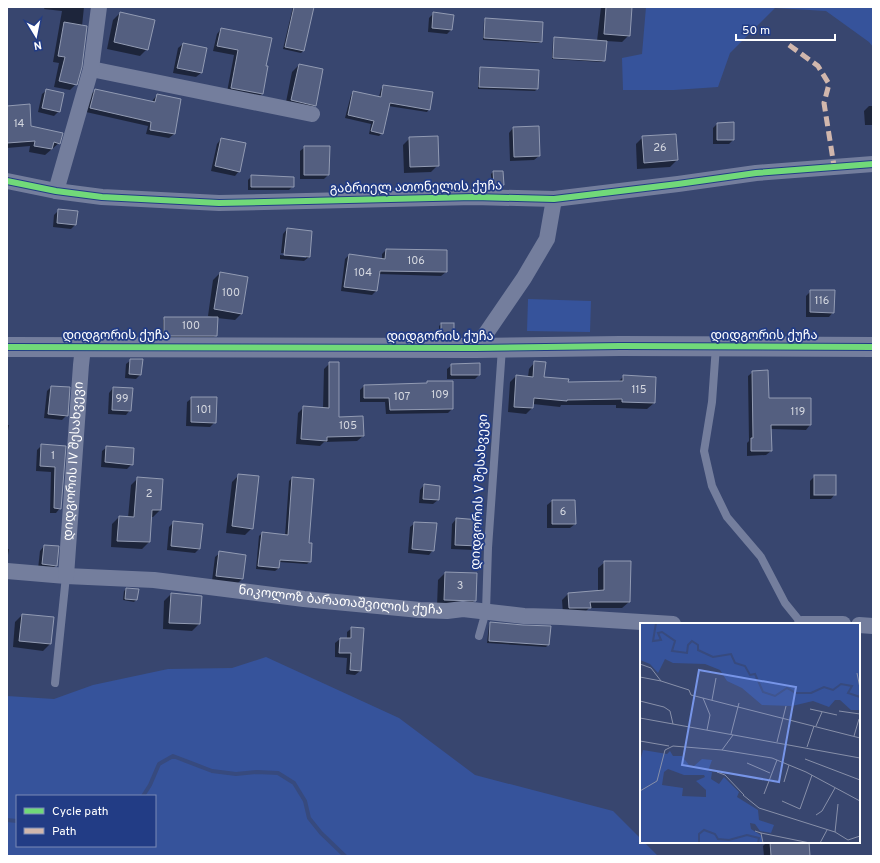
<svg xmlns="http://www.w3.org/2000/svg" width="880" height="863" viewBox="0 0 880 863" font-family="Overpass,'Noto Sans Georgian',sans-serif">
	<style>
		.green { fill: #36539b; fill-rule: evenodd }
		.shadow { fill: #0007 }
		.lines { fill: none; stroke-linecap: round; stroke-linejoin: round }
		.stream { stroke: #374a7e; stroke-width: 4 }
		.building { fill: #545f80; stroke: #929bb3 }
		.service { stroke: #747e9d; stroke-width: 8 }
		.minor { stroke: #747e9d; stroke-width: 16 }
		.tertiary { stroke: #747e9d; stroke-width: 20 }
		.quiet { stroke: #d1b7ad; stroke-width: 5; stroke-dasharray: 10 5; stroke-linecap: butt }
		.cycleway-casing { stroke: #223c85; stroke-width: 8 }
		.cycleway { stroke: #71d979; stroke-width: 6 }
		.labels { text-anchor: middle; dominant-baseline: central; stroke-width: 3.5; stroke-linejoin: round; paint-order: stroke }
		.number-label { font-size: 11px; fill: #d4d7df }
		.street-label { font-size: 13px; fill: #fff; stroke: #223c85 }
		.inset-river { fill: none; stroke: #374a7e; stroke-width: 2 }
		.inset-road { fill: none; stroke: #8890a9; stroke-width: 1 }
		.view { fill: #7795e8; fill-opacity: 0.15; stroke: #7795e8; stroke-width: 2 }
		.inset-edge { fill: none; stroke: #fff; stroke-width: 2 }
	</style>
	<rect width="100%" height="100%" fill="#38466f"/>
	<g class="green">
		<path d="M646 7H873V47L869 42 826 11 775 8 730 53 718 87 674 90H623L622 58 642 54Z"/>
		<path d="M528 299 591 301 590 332 527 331Z"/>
		<path d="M266 657 399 718 475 775 613 811 641 839V842H644L658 856H7V696L54 699 93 685 168 669 232 668ZM17 796H155V846H17Z"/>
	</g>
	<g class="shadow">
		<path d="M45 7H84L76 84 70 90 54 87 59 63 53 62 62 11 44 9Z"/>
		<path d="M293 7H313L303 51 301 53 283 49Z"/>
		<path d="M601 7H631L629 35 622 42 606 41 604 60 602 62 552 59 553 40 555 38 597 41Z"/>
		<path d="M120 13 147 49 140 56 107 49 113 20Z"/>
		<path d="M434 13 451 30 447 34 428 32 429 18Z"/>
		<path d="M486 19 541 41 539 43 483 40 484 21Z"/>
		<path d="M221 29 265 67H267L262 94 257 98 227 92 234 55 213 51 217 34Z"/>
		<path d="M183 44 201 73 196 77 173 73 178 48Z"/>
		<path d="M299 65 315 105 308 112 285 107 292 72Z"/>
		<path d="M481 69 537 89 535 91 478 89 479 70Z"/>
		<path d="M384 86 429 109 427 112 388 106 382 133 379 136 369 134 371 124 345 118 351 95 353 92 379 97 381 89Z"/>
		<path d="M47 90 59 111 54 116 38 112 42 94Z"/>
		<path d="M96 90 152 103 153 100 157 95 180 100 174 134 169 138 146 134 148 126 86 112 91 94Z"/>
		<path d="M869 106H873V125H865L864 111Z"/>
		<path d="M7 107 31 127 59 143 45 155 29 152 30 146 7 148Z"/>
		<path d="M717 124 733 140 729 144H713V128Z"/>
		<path d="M513 128 539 156 534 160 510 161 509 133Z"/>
		<path d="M643 137 677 160 670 167 637 169 636 144Z"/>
		<path d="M410 138 438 165 431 172 404 173 403 145Z"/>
		<path d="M221 139 239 171 235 176 211 171 217 144Z"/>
		<path d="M305 147 328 175 324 179H300V151Z"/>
		<path d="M493 172 503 185 501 187H492L491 174Z"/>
		<path d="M252 176 293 186 289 190H248V180Z"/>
		<path d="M59 210 75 225 71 229 53 227 54 215Z"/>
		<path d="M287 229 309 257 304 261 280 259V255L306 258V256L281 253 283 234Z"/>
		<path d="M386 250 446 272 441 276 378 274 376 291 372 295 341 291 345 259 349 255 382 259V254Z"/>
		<path d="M220 273 242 313 235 320 217 318 216 335 214 337H163V320L165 318H213V317L208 316 213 280Z"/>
		<path d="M811 291 833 312 829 317H806V296Z"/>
		<path d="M441 324 453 334 452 336H439V326Z"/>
		<path d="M131 360 140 375 136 379 125 378 126 364Z"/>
		<path d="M535 362 543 378 567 383 618 382 624 376 654 403 647 409 616 408V405H561L560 407 533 404 532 408 526 414 508 412 510 382 516 376 528 377 529 369Z"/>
		<path d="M330 363 338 418 363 436 357 441 324 442 320 446 296 444 298 413 304 407 323 409 324 369Z"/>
		<path d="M452 365 479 375 475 379H447V369Z"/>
		<path d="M753 372 768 399H810V425L806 430 770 429 771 451 766 455 747 456V443L749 441 748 376Z"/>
		<path d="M428 382 452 409 448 413 386 414 385 402H360V390L364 386 425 384Z"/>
		<path d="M51 387 67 415 62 420 44 418 47 391Z"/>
		<path d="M113 388 130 410 126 415 108 414 109 393Z"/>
		<path d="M192 398 215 422 210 427 186 426 187 402Z"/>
		<path d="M7 425H9L7 436Z"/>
		<path d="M42 445 65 447 60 508 56 513H50L51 472 36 471 37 450Z"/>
		<path d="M107 447 132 464 127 469 101 467 102 451Z"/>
		<path d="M239 475 252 528 245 535 226 533 232 482Z"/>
		<path d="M815 476 835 494 831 499H810V481Z"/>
		<path d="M138 478 160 510 153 517H151L149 542 142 549 111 547 112 524 119 517 128 518 131 485Z"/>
		<path d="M292 478 308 543 310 561 307 564 279 562V568L275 571 256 569 259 536 262 533 285 536 289 481Z"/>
		<path d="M424 485 438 500 433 504 419 503 420 490Z"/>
		<path d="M552 501H574L575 524 570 528H547V505Z"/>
		<path d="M456 519 478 545 473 550 451 549 452 524Z"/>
		<path d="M174 522 199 549 195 553 167 550 169 527Z"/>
		<path d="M415 523 433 550 429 555 408 553 410 527Z"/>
		<path d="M44 546 56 565 52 570 38 569 40 551Z"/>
		<path d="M7 549H9L7 561Z"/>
		<path d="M220 553 245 556 242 579 237 584 212 581 215 557Z"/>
		<path d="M605 562H630L629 602 622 608H589L584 613 563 614 562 600 568 594 598 592V568Z"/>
		<path d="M445 573 475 600 468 607 437 606 438 580Z"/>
		<path d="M126 589 136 600 134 602 123 600 124 591Z"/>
		<path d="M171 594 200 597 199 624 192 631 163 629 164 601Z"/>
		<path d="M22 615 50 644 43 651 13 647 15 622Z"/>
		<path d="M491 623 549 627 548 645 546 647 487 643 489 625Z"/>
		<path d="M352 628 360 671 355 675 346 674 347 658 335 657V643L340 639H347V632Z"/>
		<path d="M767 842H808L809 856H764L763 846Z"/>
	</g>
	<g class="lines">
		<g class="stream">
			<path d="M143 796 150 785 159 764 173 756 212 771 236 774 257 772 278 773 294 783 305 801 309 818 321 833 345 856"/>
			<path d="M7 820 17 821"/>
		</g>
	</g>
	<g class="building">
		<path d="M294 7H314L304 51 285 47Z"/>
		<path d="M606 7H632L630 36 604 34Z"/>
		<path d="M120 12 155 20 148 50 114 42Z"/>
		<path d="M433 12 454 15 452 30 432 28Z"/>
		<path d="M485 18 543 22 542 42 484 38Z"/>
		<path d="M64 22 87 26 82 67 77 85 59 81 65 57 58 56Z"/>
		<path d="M221 28 272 38 266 66H268L263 94 231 88 238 50 217 46Z"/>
		<path d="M554 37 607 41 605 61 553 58Z"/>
		<path d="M183 43 207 48 202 73 177 68Z"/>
		<path d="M299 64 323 69 316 106 291 100Z"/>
		<path d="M480 67 539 70 538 89 479 87Z"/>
		<path d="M383 85 433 92 430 110 390 103 383 134 371 131 374 121 348 115 353 91 381 97Z"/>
		<path d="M46 89 64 93 60 112 42 108Z"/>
		<path d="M95 89 155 102 157 94 181 99 175 134 150 130 151 122 90 108Z"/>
		<path d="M30 104 31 126 63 133 60 144 54 142 52 149 34 146 35 141 7 143V106Z"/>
		<path d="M734 122V140H717V123Z"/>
		<path d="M539 126 540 156 514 157 513 127Z"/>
		<path d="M676 134 678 160 644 163 642 136Z"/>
		<path d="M438 136 439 166 410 167 409 137Z"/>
		<path d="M221 138 246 143 240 172 215 166Z"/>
		<path d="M304 146H330L329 175H304Z"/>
		<path d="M493 171H503L504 185 494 186Z"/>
		<path d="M251 175 294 177V187H251Z"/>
		<path d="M58 209 78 211 76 225 57 223Z"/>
		<path d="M287 228 312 231 310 257 284 255Z"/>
		<path d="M386 249 447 250V272L380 271 377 291 344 287 349 254 385 259Z"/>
		<path d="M220 272 248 277 242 314 214 309Z"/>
		<path d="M810 290H835L834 313 810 312Z"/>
		<path d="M164 317H218L217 336H164Z"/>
		<rect x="441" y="323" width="13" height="12"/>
		<path d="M130 359H143L141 375 129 374Z"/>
		<path d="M534 361 546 362 544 377 569 379 568 382 623 381V375L656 377 655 403 622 402V399L567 400V401L534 398 533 408 514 407 516 375 533 377Z"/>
		<path d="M329 362H339V417L363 416 364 436 327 437V441L301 439 303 406 329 408Z"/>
		<path d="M480 363V375H451V364Z"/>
		<path d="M768 370 769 398H811V425H771L772 451H751V438H753L752 371Z"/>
		<path d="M427 381H453V409L390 410 389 398H364V385L427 383Z"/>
		<path d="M51 386 70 387 68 416 48 414Z"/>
		<path d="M113 387 133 388 131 411 112 410Z"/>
		<path d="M191 397H217L216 423 191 422Z"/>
		<path d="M41 444 66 446 61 509 54 508 55 467 40 466Z"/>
		<path d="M106 446 134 448 133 465 105 462Z"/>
		<path d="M238 474 259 476 253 529 232 526Z"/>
		<rect x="814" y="475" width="22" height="20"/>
		<path d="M137 477 163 479 161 510H152L150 542 117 541 119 516 134 517Z"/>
		<path d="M292 477 314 479 309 543H312L311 562 280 560 279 568 258 566 262 532 288 535Z"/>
		<path d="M424 484 440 486 439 500 423 499Z"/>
		<path d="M552 500H575L576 524H552Z"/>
		<path d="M456 518 480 520 479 546 455 545Z"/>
		<path d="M173 521 203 524 200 549 171 546Z"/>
		<path d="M414 522 437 523 434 551 412 549Z"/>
		<path d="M44 545 59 546 57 566 42 564Z"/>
		<path d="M219 551 246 555 243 579 216 576Z"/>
		<path d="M604 561H631L630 602H590L591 608H569L568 593 604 590Z"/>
		<path d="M445 572 477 573 476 601 444 600Z"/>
		<path d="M126 588 139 589 137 600 125 599Z"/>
		<path d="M171 593 202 596 200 624 169 623Z"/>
		<path d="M22 614 54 617 51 644 19 641Z"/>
		<path d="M490 622 523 625 551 626 549 645 489 641Z"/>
		<path d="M351 627 364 628 361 671 350 670 351 653H339L340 638H351Z"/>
		<path d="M770 842H809L810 856H771Z"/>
	</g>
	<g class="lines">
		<g class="service">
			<path d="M716 346 712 402 704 451 712 486 727 517 761 557 785 603 802 624"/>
			<path d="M479 636 486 611 488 548 502 348"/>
			<path d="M55 683 66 576"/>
		</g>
		<g class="minor">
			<path d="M91 69 312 114"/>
			<path d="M7 181 56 191 102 197 219 203 474 197 554 199 678 184 756 173 873 164"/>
			<path d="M56 191 91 69 99 7"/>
			<path d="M476 348 524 278 547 239 554 199"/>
			<path id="s1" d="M7 571 66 576 154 580 304 599 420 610 447 611 463 609 524 616 561 617 673 624"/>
			<path id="s2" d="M66 576 81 365 83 347"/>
			<path d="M802 624H843"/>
			<path d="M859 625 873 626"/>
		</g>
		<path class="tertiary" d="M7 347 476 348 620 346 873 347"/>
		<path class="quiet" d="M789 45 818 66 829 84 824 103 834 166"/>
		<defs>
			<g id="cycleway">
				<path d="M7 181 56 191 102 197 219 203 474 197 554 199 678 184 756 173 873 164"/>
				<path d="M7 347 476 348 620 346 873 347"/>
			</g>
		</defs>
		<use href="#cycleway" class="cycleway-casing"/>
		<use href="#cycleway" class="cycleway"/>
	</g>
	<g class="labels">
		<g class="number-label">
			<text x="19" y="124">14</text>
			<text x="660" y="148">26</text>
			<text x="416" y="261">106</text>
			<text x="363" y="273">104</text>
			<text x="231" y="293">100</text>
			<text x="822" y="301">116</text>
			<text x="191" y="326">100</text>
			<text x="639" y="390">115</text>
			<text x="440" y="395">109</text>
			<text x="402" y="397">107</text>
			<text x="122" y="399">99</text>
			<text x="204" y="410">101</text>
			<text x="798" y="412">119</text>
			<text x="348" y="426">105</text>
			<text x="53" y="456">1</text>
			<text x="149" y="494">2</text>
			<text x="563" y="512">6</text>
			<text x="460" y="586">3</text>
		</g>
		<g class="street-label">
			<text transform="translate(416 188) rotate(-1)">გაბრიელ ათონელის ქუჩა</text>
			<text x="116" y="336">დიდგორის ქუჩა</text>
			<text x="764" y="336">დიდგორის ქუჩა</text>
			<text x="440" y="337">დიდგორის ქუჩა</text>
			<text stroke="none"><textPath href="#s2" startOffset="115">დიდგორის IV შესახვევი</textPath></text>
			<text transform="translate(480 492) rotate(-87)">დიდგორის V შესახვევი</text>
			<text stroke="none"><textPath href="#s1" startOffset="335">ნიკოლოზ ბარათაშვილის ქუჩა</textPath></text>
		</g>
	</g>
	<g transform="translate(640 623)">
		<rect width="220" height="220" fill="#38466f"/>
		<path d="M0 0H220V84L219 87H211L200 77H195L189 84 173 78 152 83 122 82 102 65 87 58 80 47 65 41 33 40 25 36 18 50 10 41 0 37ZM3 127 27 131 30 128 33 133H42L49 142 54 143 62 136 72 137 68 148 72 149 71 156 79 161 84 154 99 169 97 174 118 187 119 197 134 202 131 210 120 208 115 201 110 200 111 206 122 213V220H0V139ZM28 146 44 152H64L65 154 56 158 66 167V174L42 173 43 165 22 162 24 149Z" fill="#36539b" fill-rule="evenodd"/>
		<path class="inset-river" d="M16 0 13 18 21 17 18 10 22 9 35 18 32 28 47 30 48 22 52 18 58 22V27L73 34 91 31 95 40 105 43 110 52 115 51 123 69 135 73 147 65 156 70H171L184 64 193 67 201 61 212 63 208 70 220 74M59 220V211L64 207 75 211 78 216 89 217 107 212 119 215 118 220"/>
		<path class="inset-road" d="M0 41 11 45 21 58 49 67 51 72 220 115M217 50 220 65M0 54 21 58M63 75 70 92 67 107M72 77 76 55M0 78 24 84 30 88 33 101M170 86 197 92M199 88 220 91M0 95 220 135M176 103 182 89M91 111 99 80M214 113 219 96M0 118 29 123M137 119 146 83M167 124 174 103M82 127 93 112M165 136 220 157M107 140 130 150M77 149 85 152 104 172M144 159 149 142M0 168 17 158 25 127 33 123 82 127 132 135 166 149 220 178M124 171 137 137M103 172 119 185 195 209 208 217 220 213M142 178 160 186 172 152M176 192 182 188 195 165M115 208 121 210 123 220M195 209 198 181M121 210 170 220M180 220 187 207"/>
		<path class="view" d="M59 47 156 64 139 159 42 142Z"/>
		<rect width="220" height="220" class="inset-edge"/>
	</g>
	<rect width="880" height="863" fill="none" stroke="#ffffff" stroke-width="16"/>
	<rect x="16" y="795" width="140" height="52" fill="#223c85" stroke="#7a8ab6"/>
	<rect x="24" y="808" width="20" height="6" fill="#71d979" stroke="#7a8ab6"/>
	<text x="52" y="815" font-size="12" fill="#ffffff">Cycle path</text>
	<rect x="24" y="828" width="20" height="6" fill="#d1b7ad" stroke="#7a8ab6"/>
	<text x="52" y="835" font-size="12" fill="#ffffff">Path</text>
	<g transform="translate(36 36) rotate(170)" stroke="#223c85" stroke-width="3" paint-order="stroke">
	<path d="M0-3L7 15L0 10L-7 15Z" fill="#ffffff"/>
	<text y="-6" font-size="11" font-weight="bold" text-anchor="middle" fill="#ffffff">N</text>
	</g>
	<path d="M736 34v6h99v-6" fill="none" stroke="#ffffff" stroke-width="2"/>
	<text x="742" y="34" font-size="12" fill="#ffffff" stroke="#223c85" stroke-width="3" paint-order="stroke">50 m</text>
</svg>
